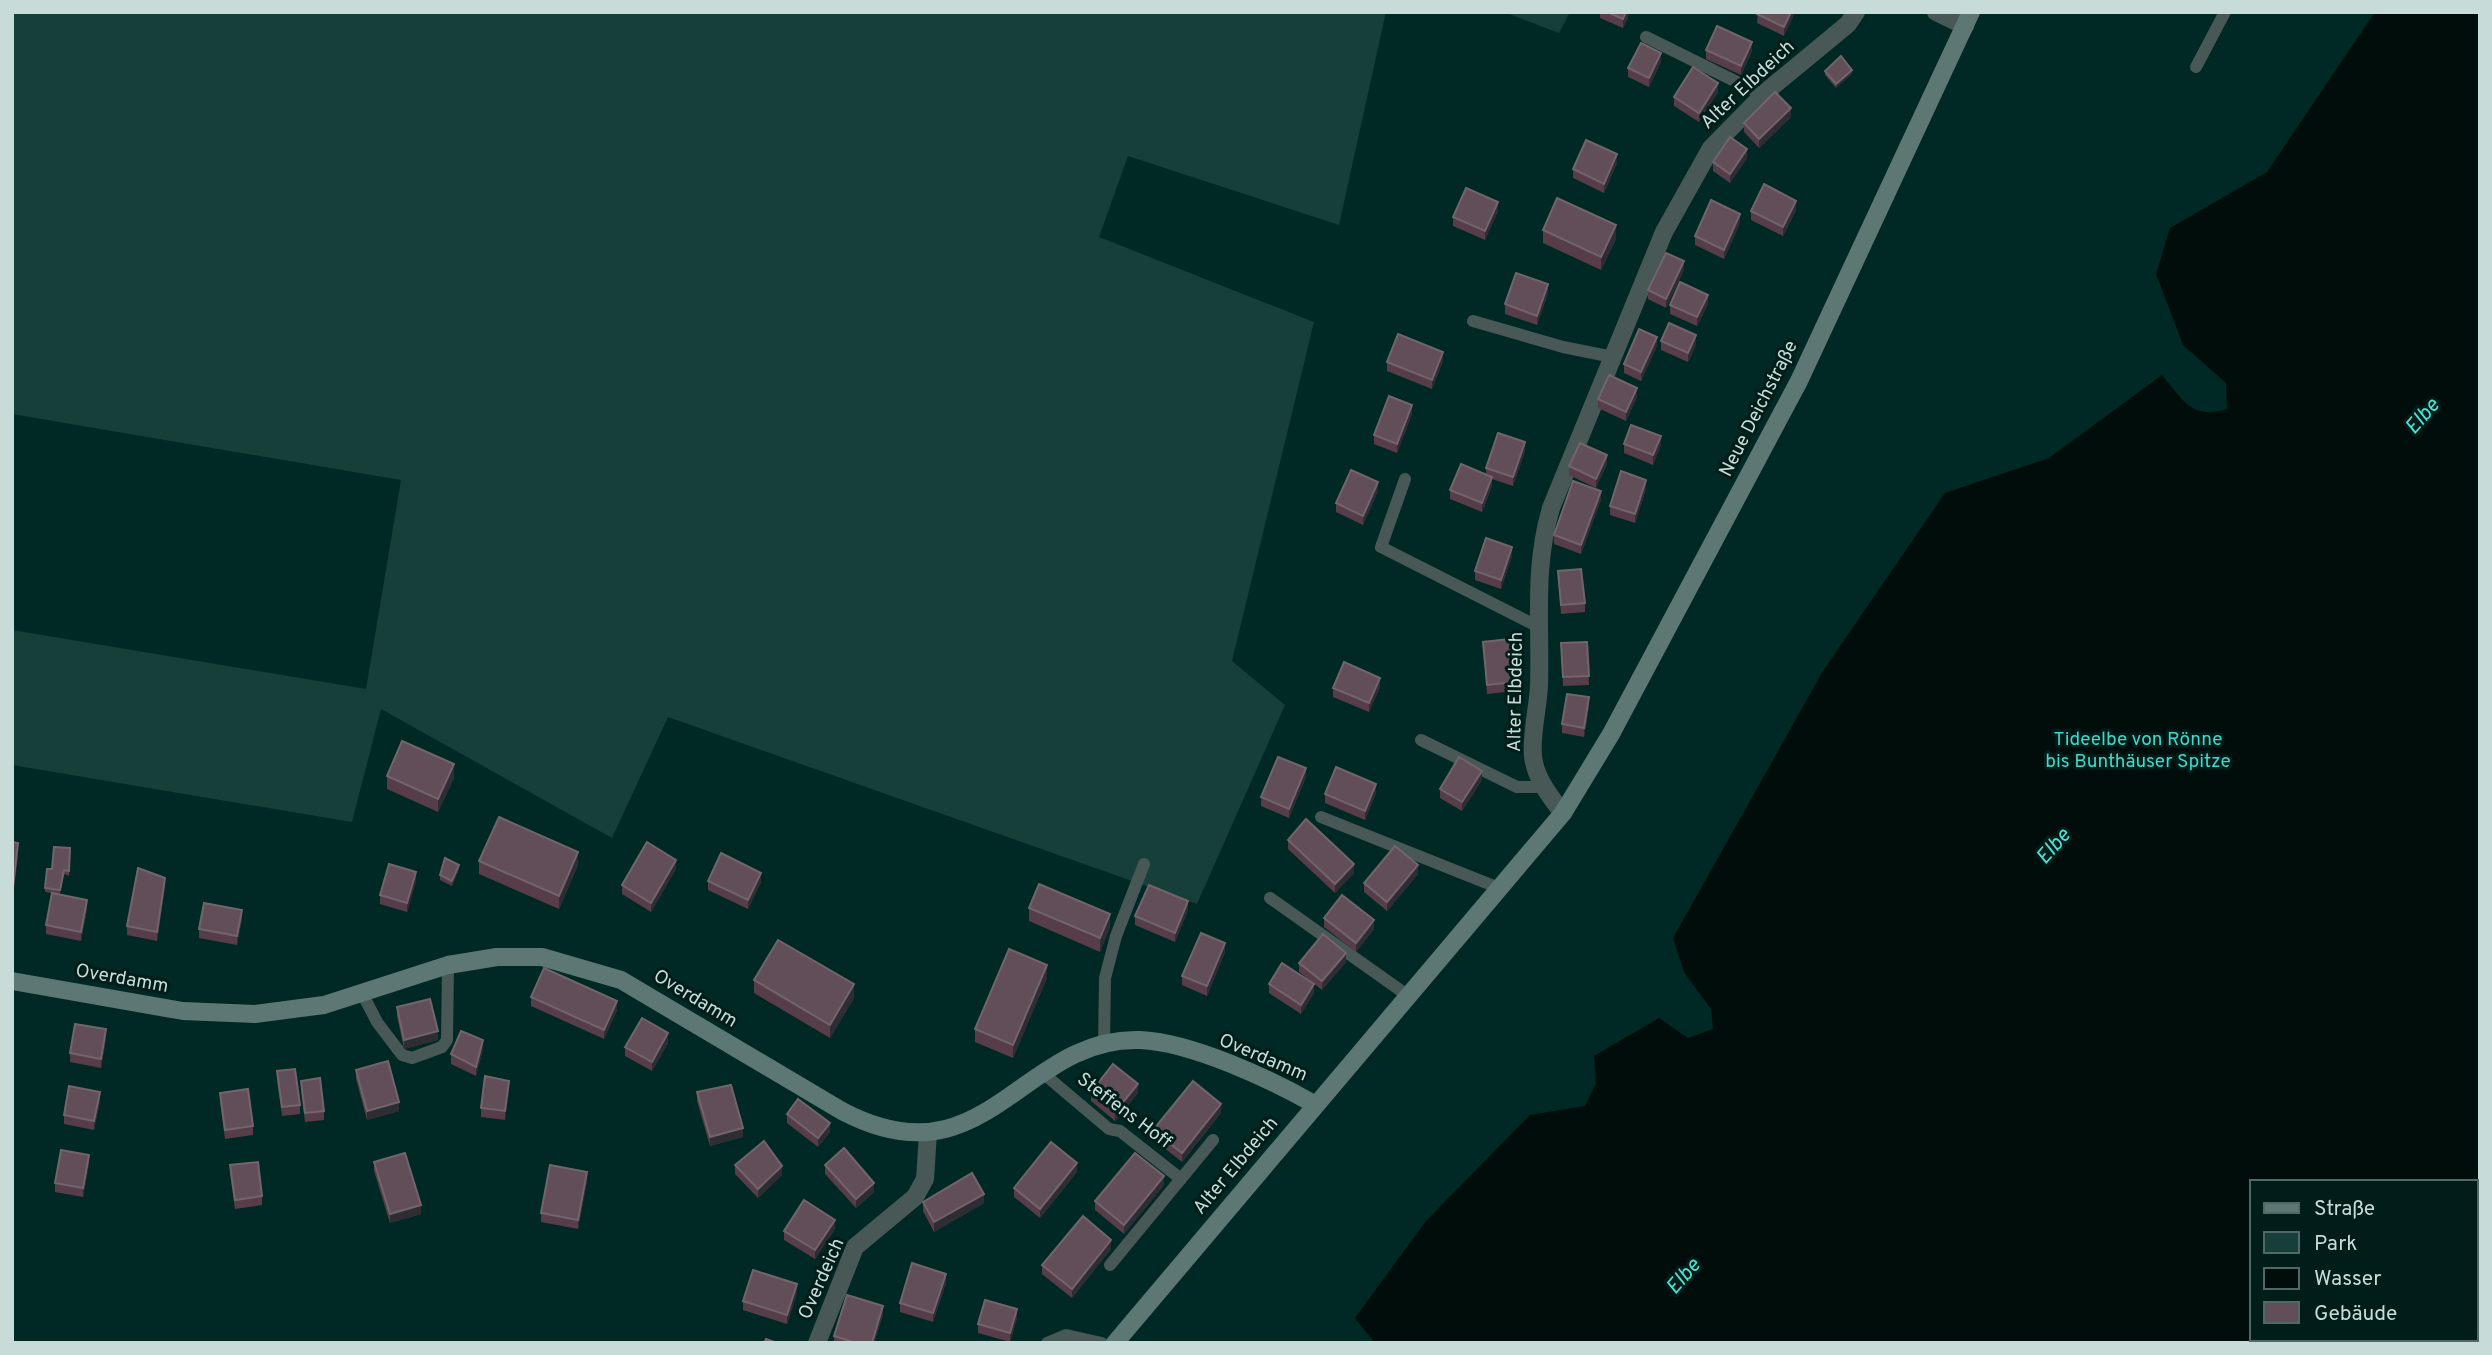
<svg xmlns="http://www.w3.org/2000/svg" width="2492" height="1355" viewBox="0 0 2492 1355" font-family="Overpass,sans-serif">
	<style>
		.green { fill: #163f3a }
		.water { fill: #000d0b; fill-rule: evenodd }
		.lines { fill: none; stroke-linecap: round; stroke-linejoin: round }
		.lane { stroke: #485856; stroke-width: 12 }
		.street { stroke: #485856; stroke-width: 18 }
		.secondary { stroke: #5d7874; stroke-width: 18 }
		.wall { fill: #563d49 }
		.shaded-wall { fill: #2e2d34 }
		.building { fill: #624e58; stroke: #72646c; stroke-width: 2 }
		.labels { text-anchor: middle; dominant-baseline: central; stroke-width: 6; stroke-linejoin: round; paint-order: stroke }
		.street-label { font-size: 19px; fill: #c7dcd8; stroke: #001d1a }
		.park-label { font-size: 19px; fill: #40d9cb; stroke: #001d1a }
		.water-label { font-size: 21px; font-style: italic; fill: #4ee4d5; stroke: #001d1a }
	</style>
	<rect width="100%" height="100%" fill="#002824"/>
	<g class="green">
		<path d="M12 12H1386L1339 225 1128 156 1099 237 1314 322 1232 661 1285 705 1197 904 668 717 612 838 381 709 352 822 12 765V630L366 689 401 480 12 414Z"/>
		<path d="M1504 12H1570L1559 33Z"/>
	</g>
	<path class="water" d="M2375 12H2480V1343H1375L1355 1318 1426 1221 1530 1115 1585 1106 1596 1083 1594 1056 1659 1018 1688 1038 1713 1029 1711 1009 1684 972 1673 938 1823 671 1945 493 2049 458 2162 375C2183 400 2191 420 2227 409L2226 383 2183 345 2156 274 2170 228 2267 172ZM2252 1182H2476V1339H2252Z"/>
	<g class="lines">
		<g class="lane">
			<path d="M1646 37 1763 95"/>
			<path d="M2196 67 2225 12"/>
			<path d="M1473 321 1563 347 1613 357"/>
			<path d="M1405 479 1381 547 1539 627"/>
			<path d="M1421 740 1517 787H1544"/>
			<path d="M1321 817 1499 888"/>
			<path d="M1270 898 1407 995"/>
			<path d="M362 993 377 1022 402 1055 412 1058 442 1047 447 1040 448 965"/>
			<path d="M1104 1045 1105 978 1116 936 1144 864"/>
			<path d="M1044 1074 1109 1129 1120 1131 1181 1179"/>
			<path d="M1110 1265 1213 1140"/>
			<path d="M1047 1343 1066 1335 1102 1343"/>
		</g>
		<g class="street">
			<path d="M1936 12 1965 26"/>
			<path d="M1563 813C1550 797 1535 777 1533 756 1531 733 1538 708 1539 686 1541 623 1533 569 1551 508L1664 232 1711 148 1767 91 1848 24 1856 12"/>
			<path d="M817 1343 855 1247 915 1197 925 1179 928 1133"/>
		</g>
		<g class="secondary">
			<path d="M12 981 183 1011 255 1014 324 1005 448 965 497 957H542L621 980 842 1111C986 1187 1021 1036 1140 1040 1191 1042 1270 1079 1314 1104"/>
			<path d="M1115 1343 1563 813 1611 734 1799 381 1971 12"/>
		</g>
	</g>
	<g class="wall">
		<path d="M1600 12H1630L1623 28 1600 18Z"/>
		<path d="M1758 12H1795L1784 36 1757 23Z"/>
		<path d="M1706 50 1752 51 1741 75 1706 59Z"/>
		<path d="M1661 62 1649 87 1628 77V68Z"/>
		<path d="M1825 71 1852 74 1836 88 1825 75Z"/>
		<path d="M1718 92 1699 122 1674 106V97Z"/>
		<path d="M1791 117 1759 148 1744 132V123Z"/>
		<path d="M1747 158 1730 183 1713 171V162Z"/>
		<path d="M1617 163 1604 193 1573 178V169Z"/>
		<path d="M1796 210 1783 236 1751 220V211Z"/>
		<path d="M1498 211 1485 240 1453 226V217Z"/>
		<path d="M1740 223 1724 259 1695 245V236Z"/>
		<path d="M1543 230 1616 239 1601 270 1543 243Z"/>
		<path d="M1684 270 1666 308 1648 299V290Z"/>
		<path d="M1548 293 1537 325 1505 314V304Z"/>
		<path d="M1708 304 1697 326 1670 314V305Z"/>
		<path d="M1661 341 1696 345 1688 362 1661 350Z"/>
		<path d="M1657 346 1641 381 1624 373V364Z"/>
		<path d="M1443 361 1432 389 1387 371V362Z"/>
		<path d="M1637 397 1626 421 1598 408V399Z"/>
		<path d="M1412 414 1397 453 1374 444V435Z"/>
		<path d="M1624 444 1661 445 1653 465 1624 453Z"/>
		<path d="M1525 451 1513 486 1492 479V486L1482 512 1450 499V490L1486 474V468Z"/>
		<path d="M1607 464 1596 488 1569 475V466Z"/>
		<path d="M1646 489 1635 523 1610 515V506Z"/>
		<path d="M1378 491 1363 525 1336 512V503Z"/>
		<path d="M1601 500 1581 554 1554 544V535Z"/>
		<path d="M1512 556 1501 589 1475 580V571Z"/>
		<path d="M1558 571 1585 603V612L1561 614Z"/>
		<path d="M1483 642 1514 682V691L1487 694Z"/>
		<path d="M1587 642 1589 685 1563 686 1561 643Z"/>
		<path d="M1380 687 1369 712 1333 697V688Z"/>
		<path d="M1589 706 1584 737 1562 733V724Z"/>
		<path d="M387 776 454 778 438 812 387 789Z"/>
		<path d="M1306 777 1289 818 1261 806V797Z"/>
		<path d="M1482 780 1462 811 1440 798V789Z"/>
		<path d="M1376 793 1365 820 1325 803V794Z"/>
		<path d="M1288 840 1354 873 1335 893 1288 849Z"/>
		<path d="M70 848 69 876 64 874 60 894 45 892V888L52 869Z"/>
		<path d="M479 861 578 865 559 909 479 874Z"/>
		<path d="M459 869 452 886 440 880V875Z"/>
		<path d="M676 869 651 912 622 894V885Z"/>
		<path d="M1418 874 1387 911 1364 892V883Z"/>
		<path d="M416 881 407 912 380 904V895Z"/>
		<path d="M708 881 761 882 748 909 708 890Z"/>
		<path d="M165 887 157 941 127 935V926Z"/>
		<path d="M1029 908 1110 927 1100 952 1029 921Z"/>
		<path d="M87 909 81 941 46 934V925Z"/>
		<path d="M1188 910 1175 942 1135 925V916Z"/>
		<path d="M1324 918 1374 929 1356 952 1324 927Z"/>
		<path d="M242 919 237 945 199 938V929Z"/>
		<path d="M1225 952 1207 996 1182 985V976Z"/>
		<path d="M1346 962 1322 990 1299 972V963Z"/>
		<path d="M1047 978 1013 1058 975 1042V1029Z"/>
		<path d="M754 980 854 998 830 1038 754 993Z"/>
		<path d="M1269 984 1314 993 1301 1014 1269 993Z"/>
		<path d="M531 997 617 1010 604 1039 531 1006Z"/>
		<path d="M397 1007 438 1040 404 1049 397 1016Z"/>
		<path d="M106 1038 101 1068 70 1062V1053Z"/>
		<path d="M668 1043 652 1071 625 1056V1047Z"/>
		<path d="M483 1049 476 1076 451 1064V1054Z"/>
		<path d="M356 1070 399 1111 367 1120 356 1079Z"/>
		<path d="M277 1071 300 1105V1114L282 1116 277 1080Z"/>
		<path d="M301 1081 324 1111V1120L305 1122 301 1090Z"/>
		<path d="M509 1090 505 1120 481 1117V1108Z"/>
		<path d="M697 1092 743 1137 710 1146 697 1101Z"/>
		<path d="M1091 1092 1138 1093 1115 1121 1091 1101Z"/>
		<path d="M220 1093 253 1126V1135L225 1139 220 1102Z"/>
		<path d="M100 1101 94 1130 64 1124V1115Z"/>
		<path d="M1221 1113 1182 1162 1153 1139V1130Z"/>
		<path d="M787 1114 830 1132 818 1147 787 1123Z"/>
		<path d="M374 1162 421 1214 390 1223 374 1171Z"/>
		<path d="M89 1164 83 1197 55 1192V1183Z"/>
		<path d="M230 1165 262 1196V1205L235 1209 230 1174Z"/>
		<path d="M735 1165 782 1175 758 1198 735 1174Z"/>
		<path d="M825 1165 874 1192 856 1208 825 1174Z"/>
		<path d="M1077 1172 1040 1218 1014 1197V1188Z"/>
		<path d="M587 1181 578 1229 541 1222V1213Z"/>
		<path d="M1164 1185 1124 1234 1095 1210V1201Z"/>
		<path d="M923 1202 984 1203 934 1232 923 1211Z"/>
		<path d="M835 1229 815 1259 784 1240V1231Z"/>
		<path d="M1111 1249 1072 1298 1042 1274V1265Z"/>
		<path d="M946 1283 933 1322 900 1312V1303Z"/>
		<path d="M797 1293 787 1324 743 1310V1301Z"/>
		<path d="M883 1315 874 1343H834V1336Z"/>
		<path d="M1017 1318 1010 1342 978 1333V1324Z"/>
	</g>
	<g class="shaded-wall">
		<path d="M1626 12H1630L1623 28V19Z"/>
		<path d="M1791 12H1795L1784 36V27Z"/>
		<path d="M1752 42V51L1741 75V66Z"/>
		<path d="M1661 53V62L1649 87V78Z"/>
		<path d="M1852 70V74L1836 88V84Z"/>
		<path d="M1718 83V92L1699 122V113Z"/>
		<path d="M1791 108V117L1759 148V139Z"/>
		<path d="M1747 149V158L1730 183V174Z"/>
		<path d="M1617 154V163L1604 193V184Z"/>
		<path d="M1796 201V210L1783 236V227Z"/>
		<path d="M1498 202V211L1485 240V231Z"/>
		<path d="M1740 214V223L1724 259V250Z"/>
		<path d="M1616 225V239L1601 270V257Z"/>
		<path d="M1684 261V270L1666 308V299Z"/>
		<path d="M1548 284V293L1537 325V316Z"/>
		<path d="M1708 295V304L1697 326V317Z"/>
		<path d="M1696 335V345L1688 362V353Z"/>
		<path d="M1657 337V346L1641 381V372Z"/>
		<path d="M1443 352V361L1432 389V380Z"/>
		<path d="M1637 388V397L1626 421V412Z"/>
		<path d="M1412 405V414L1397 453V444Z"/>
		<path d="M1661 436V445L1653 465V455Z"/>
		<path d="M1525 442V451L1513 486V477Z"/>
		<path d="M1607 455V464L1596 488V479Z"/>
		<path d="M1492 477V486L1482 512V503Z"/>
		<path d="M1646 480V489L1635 523V514Z"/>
		<path d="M1378 482V491L1363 525V516Z"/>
		<path d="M1601 491V500L1581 554V545Z"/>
		<path d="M1512 547V556L1501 589V580Z"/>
		<path d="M1380 678V687L1369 712V703Z"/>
		<path d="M1589 697V706L1584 737V728Z"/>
		<path d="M454 764V778L438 812V799Z"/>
		<path d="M1306 768V777L1289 818V809Z"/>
		<path d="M1482 771V780L1462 811V802Z"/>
		<path d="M1376 784V793L1365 820V811Z"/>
		<path d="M18 843V856L13 900V887Z"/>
		<path d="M578 852V865L559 909V896Z"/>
		<path d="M676 860V869L651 912V903Z"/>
		<path d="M1354 864V873L1335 893V884Z"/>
		<path d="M459 865V869L452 886V881Z"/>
		<path d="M1418 865V874L1387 911V902Z"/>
		<path d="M416 872V881L407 912V903Z"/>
		<path d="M761 873V882L748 909V900Z"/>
		<path d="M165 878V887L157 941V932Z"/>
		<path d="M87 900V909L81 941V932Z"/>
		<path d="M1188 901V910L1175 942V933Z"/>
		<path d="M242 910V919L237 945V936Z"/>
		<path d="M1110 914V927L1100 952V938Z"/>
		<path d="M1374 920V929L1356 952V943Z"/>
		<path d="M1225 943V952L1207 996V986Z"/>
		<path d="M1346 953V962L1322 990V981Z"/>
		<path d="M1047 965V978L1013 1058V1045Z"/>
		<path d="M854 984V998L830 1038V1025Z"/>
		<path d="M1314 984V993L1301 1014V1005Z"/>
		<path d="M617 1001V1010L604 1039V1030Z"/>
		<path d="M106 1029V1038L101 1068V1059Z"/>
		<path d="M438 1031V1040L404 1049V1040Z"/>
		<path d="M668 1033V1043L652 1071V1062Z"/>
		<path d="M483 1040V1049L476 1076V1067Z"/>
		<path d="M509 1081V1090L505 1120V1111Z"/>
		<path d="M1138 1084V1093L1115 1121V1112Z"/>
		<path d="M100 1092V1101L94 1130V1121Z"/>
		<path d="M399 1102V1111L367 1120V1111Z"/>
		<path d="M1221 1104V1113L1182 1162V1153Z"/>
		<path d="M830 1123V1132L818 1147V1138Z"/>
		<path d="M743 1128V1137L710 1146V1137Z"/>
		<path d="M89 1155V1164L83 1197V1188Z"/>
		<path d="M1077 1163V1172L1040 1218V1209Z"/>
		<path d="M782 1166V1175L758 1198V1189Z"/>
		<path d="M587 1172V1181L578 1229V1220Z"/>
		<path d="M1164 1176V1185L1124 1234V1225Z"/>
		<path d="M874 1183V1192L856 1208V1199Z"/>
		<path d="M984 1194V1203L934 1232V1222Z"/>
		<path d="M421 1205V1214L390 1223V1214Z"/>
		<path d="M835 1220V1229L815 1259V1250Z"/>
		<path d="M1111 1240V1249L1072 1298V1289Z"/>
		<path d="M946 1274V1283L933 1322V1313Z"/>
		<path d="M797 1284V1293L787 1324V1315Z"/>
		<path d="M883 1306V1315L874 1343H872Z"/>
		<path d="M1017 1309V1318L1010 1342V1333Z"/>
	</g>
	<g class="building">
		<path d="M1607 12H1626L1623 19Z"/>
		<path d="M1758 12H1791L1784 27 1757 14Z"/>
		<path d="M1717 26 1752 42 1741 66 1706 50Z"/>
		<path d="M1641 43 1661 53 1649 78 1628 68Z"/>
		<path d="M1841 56 1852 70 1836 84 1825 71Z"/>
		<path d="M1693 67 1718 83 1699 113 1674 97Z"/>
		<path d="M1775 92 1791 108 1759 139 1744 123Z"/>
		<path d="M1730 137 1747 149 1730 174 1713 162Z"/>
		<path d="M1586 140 1617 154 1604 184 1573 169Z"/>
		<path d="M1764 184 1796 201 1783 227 1751 211Z"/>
		<path d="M1466 188 1498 202 1485 231 1453 217Z"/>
		<path d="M1557 198 1616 225 1601 257 1543 230Z"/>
		<path d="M1711 200 1740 214 1724 250 1695 236Z"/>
		<path d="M1666 253 1684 261 1666 299 1648 290Z"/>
		<path d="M1516 273 1548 284 1537 316 1505 304Z"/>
		<path d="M1680 282 1708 295 1697 317 1670 305Z"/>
		<path d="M1669 323 1696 335 1688 353 1661 341Z"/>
		<path d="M1639 329 1657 337 1641 372 1624 364Z"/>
		<path d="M1398 334 1443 352 1432 380 1387 362Z"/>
		<path d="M1609 375 1637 388 1626 412 1598 399Z"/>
		<path d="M1389 396 1412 405 1397 444 1374 435Z"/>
		<path d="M1631 425 1661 436 1653 455 1624 444Z"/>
		<path d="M1498 433 1525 442 1513 477 1486 468Z"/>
		<path d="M1580 443 1607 455 1596 479 1569 466Z"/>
		<path d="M1461 464 1492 477 1482 503 1450 490Z"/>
		<path d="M1351 470 1378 482 1363 516 1336 503Z"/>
		<path d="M1621 471 1646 480 1635 514 1610 506Z"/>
		<path d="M1573 481 1601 491 1581 545 1554 535Z"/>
		<path d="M1486 538 1512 547 1501 580 1475 571Z"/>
		<path d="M1581 569 1585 603 1561 605 1558 571Z"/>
		<path d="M1509 639 1514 682 1487 685 1483 642Z"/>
		<path d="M1587 642 1589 676 1563 677 1561 643Z"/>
		<path d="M1344 662 1380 678 1369 703 1333 688Z"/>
		<path d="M1567 694 1589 697 1584 728 1562 724Z"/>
		<path d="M402 741 454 764 438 799 387 776Z"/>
		<path d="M1278 757 1306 768 1289 809 1261 797Z"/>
		<path d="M1459 757 1482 771 1462 802 1440 789Z"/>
		<path d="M1336 767 1376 784 1365 811 1325 794Z"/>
		<path d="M499 817 578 852 559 896 479 861Z"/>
		<path d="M1306 819 1354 864 1335 884 1288 840Z"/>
		<path d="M12 842 18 843 13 887H12Z"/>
		<path d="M647 842 676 860 651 903 622 885Z"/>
		<path d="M1395 846 1418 865 1387 902 1364 883Z"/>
		<path d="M54 847 70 848 69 871 64 870 60 890 45 888 47 869H52Z"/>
		<path d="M721 853 761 873 748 900 708 881Z"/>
		<path d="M445 858 459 865 452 881 440 875Z"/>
		<path d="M389 864 416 872 407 903 380 895Z"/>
		<path d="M138 868 165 878 157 932 127 926Z"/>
		<path d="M1039 884 1110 914 1100 938 1029 908Z"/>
		<path d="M1149 885 1188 901 1175 933 1135 916Z"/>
		<path d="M52 893 87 900 81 932 46 925Z"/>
		<path d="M1342 895 1374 920 1356 943 1324 918Z"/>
		<path d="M204 903 242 910 237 936 199 929Z"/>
		<path d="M1201 933 1225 943 1207 986 1182 976Z"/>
		<path d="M1323 934 1346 953 1322 981 1299 963Z"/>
		<path d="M778 940 854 984 830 1025 754 980Z"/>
		<path d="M1009 949 1047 965 1013 1045 975 1029Z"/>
		<path d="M1282 963 1314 984 1301 1005 1269 984Z"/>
		<path d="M544 968 617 1001 604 1030 531 997Z"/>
		<path d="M430 999 438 1031 404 1040 397 1007Z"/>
		<path d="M642 1018 668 1033 652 1062 625 1047Z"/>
		<path d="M75 1024 106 1029 101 1059 70 1053Z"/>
		<path d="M461 1031 483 1040 476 1067 451 1054Z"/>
		<path d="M388 1061 399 1102 367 1111 356 1070Z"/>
		<path d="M1113 1064 1138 1084 1115 1112 1091 1092Z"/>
		<path d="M295 1069 300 1105 282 1107 277 1071Z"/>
		<path d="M485 1076 509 1081 505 1111 481 1108Z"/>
		<path d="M320 1078 324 1111 305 1113 301 1081Z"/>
		<path d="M1193 1081 1221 1104 1182 1153 1153 1130Z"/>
		<path d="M731 1085 743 1128 710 1137 697 1092Z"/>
		<path d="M69 1086 100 1092 94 1121 64 1115Z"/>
		<path d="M248 1089 253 1126 225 1130 220 1093Z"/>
		<path d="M798 1099 830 1123 818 1138 787 1114Z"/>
		<path d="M764 1141 782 1166 758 1189 735 1165Z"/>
		<path d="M1051 1142 1077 1163 1040 1209 1014 1188Z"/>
		<path d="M844 1148 874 1183 856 1199 825 1165Z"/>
		<path d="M61 1150 89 1155 83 1188 55 1183Z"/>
		<path d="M405 1153 421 1205 390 1214 374 1162Z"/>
		<path d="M1135 1153 1164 1176 1124 1225 1095 1201Z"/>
		<path d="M258 1162 262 1196 235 1200 230 1165Z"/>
		<path d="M550 1165 587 1172 578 1220 541 1213Z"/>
		<path d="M972 1173 984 1194 934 1222 923 1202Z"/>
		<path d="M804 1200 835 1220 815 1250 784 1231Z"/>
		<path d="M1083 1216 1111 1240 1072 1289 1042 1265Z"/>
		<path d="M912 1263 946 1274 933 1313 900 1303Z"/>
		<path d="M753 1270 797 1284 787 1315 743 1301Z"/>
		<path d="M847 1295 883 1306 872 1343H856L834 1336Z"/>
		<path d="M985 1300 1017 1309 1010 1333 978 1324Z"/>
		<path d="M766 1339 777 1343H764Z"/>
	</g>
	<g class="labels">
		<g class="street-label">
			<text transform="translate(1748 85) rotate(-43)">Alter Elbdeich</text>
			<text transform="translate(1759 409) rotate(-63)">Neue Deichstraße</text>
			<text transform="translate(1516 692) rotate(-89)">Alter Elbdeich</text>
			<text transform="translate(122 979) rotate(10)">Overdamm</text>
			<text transform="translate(695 999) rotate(31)">Overdamm</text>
			<text transform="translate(1263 1058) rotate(23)">Overdamm</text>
			<text transform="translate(1124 1111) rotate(37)">Steffens Hoff</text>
			<text transform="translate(1236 1166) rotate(-50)">Alter Elbdeich</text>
			<text transform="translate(822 1279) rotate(-66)">Overdeich</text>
		</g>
		<g class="park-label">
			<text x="2138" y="740">Tideelbe von Rönne<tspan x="2138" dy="22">bis Bunthäuser Spitze</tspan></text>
		</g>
		<g class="water-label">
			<text transform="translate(2423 417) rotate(-49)">Elbe</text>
			<text transform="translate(2054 847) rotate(-49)">Elbe</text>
			<text transform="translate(1684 1277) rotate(-49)">Elbe</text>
		</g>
	</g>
	<rect width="2492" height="1355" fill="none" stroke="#c7dcd8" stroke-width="28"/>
	<rect x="2250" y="1180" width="228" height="161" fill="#001d1a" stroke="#506966" stroke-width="2"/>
	<rect x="2264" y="1203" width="35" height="10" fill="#5d7874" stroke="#506966" stroke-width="2"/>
	<text x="2314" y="1215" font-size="21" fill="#c7dcd8">Straße</text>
	<rect x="2264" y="1232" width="35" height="21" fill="#163f3a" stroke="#506966" stroke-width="2"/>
	<text x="2314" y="1250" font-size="21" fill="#c7dcd8">Park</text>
	<rect x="2264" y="1268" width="35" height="21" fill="#000d0b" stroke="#506966" stroke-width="2"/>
	<text x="2314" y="1285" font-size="21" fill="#c7dcd8">Wasser</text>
	<rect x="2264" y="1302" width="35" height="21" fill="#624e58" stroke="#506966" stroke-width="2"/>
	<text x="2314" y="1320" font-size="21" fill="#c7dcd8">Gebäude</text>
</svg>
